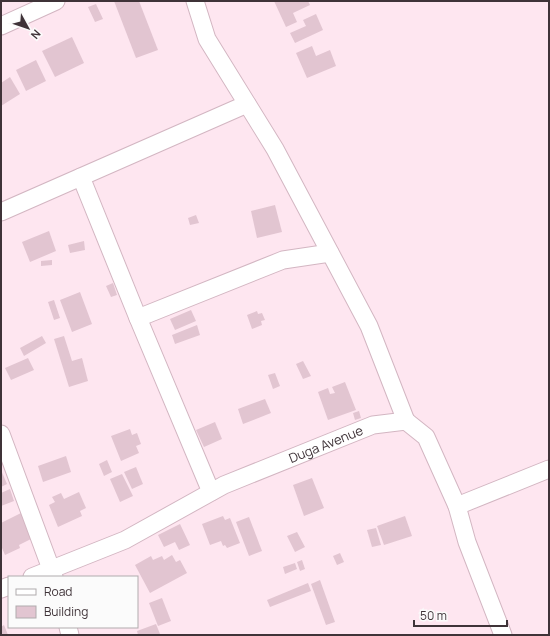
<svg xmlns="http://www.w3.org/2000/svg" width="550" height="636" viewBox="0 0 550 636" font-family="Manrope,sans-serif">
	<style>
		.building { fill: #e2c5d1 }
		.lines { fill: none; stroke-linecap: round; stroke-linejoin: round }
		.minor-casing { stroke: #d3b6c2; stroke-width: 19 }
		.minor { stroke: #fff; stroke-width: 17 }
		.labels { text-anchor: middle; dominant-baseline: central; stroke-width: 4; stroke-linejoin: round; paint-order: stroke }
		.street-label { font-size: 13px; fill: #3f3338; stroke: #fbfbfb }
	</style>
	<rect width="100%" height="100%" fill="#fee6f0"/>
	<g class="building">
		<path d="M114 1H139L158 50 136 58Z"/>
		<path d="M274 1H308L310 5 293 13 297 22 286 27Z"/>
		<path d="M96 4 103 19 95 22 88 7Z"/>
		<path d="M316 14 323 30 295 43 290 33 306 26 303 20Z"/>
		<path d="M72 37 84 63 55 77 42 51Z"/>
		<path d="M312 46 316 56 330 50 336 66 307 78 296 53Z"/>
		<path d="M36 60 46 81 26 91 16 70Z"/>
		<path d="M10 77 20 94 1 106V83Z"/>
		<path d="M275 205 282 232 257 238 251 211Z"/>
		<path d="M196 215 199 223 190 225 188 218Z"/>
		<path d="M49 231 56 251 30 262 22 242Z"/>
		<path d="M84 241 85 250 70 253 68 245Z"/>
		<path d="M52 260V265L41 266V261Z"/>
		<path d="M113 283 117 295 111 297 106 286Z"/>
		<path d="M80 292 92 324 72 332 60 300Z"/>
		<path d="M54 300 60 318 54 320 48 302Z"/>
		<path d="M191 310 196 321 175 330 170 319Z"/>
		<path d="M257 311 258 314 262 313 265 320 261 321 262 325 252 329 247 315Z"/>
		<path d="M197 325 200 335 175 344 172 335Z"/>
		<path d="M42 336 46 343 24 356 20 348Z"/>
		<path d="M64 336 72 361 82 358 88 381 69 387 54 339Z"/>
		<path d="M28 358 34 370 11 380 5 368Z"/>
		<path d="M303 361 311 376 303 379 296 364Z"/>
		<path d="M275 373 280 386 273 389 268 375Z"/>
		<path d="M345 382 356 410 328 420 318 392 328 388 330 394 335 393 332 387Z"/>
		<path d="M265 399 271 413 243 424 238 409Z"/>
		<path d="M359 411 361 418 355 420 353 413Z"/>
		<path d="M215 422 222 439 204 447 196 430Z"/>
		<path d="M130 429 132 435 137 433 141 444 136 446 139 453 121 461 111 436Z"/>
		<path d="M66 456 71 472 43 482 38 466Z"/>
		<path d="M107 460 112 472 104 476 99 464Z"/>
		<path d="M136 467 143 484 132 489 124 472Z"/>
		<path d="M1 470 7 484 1 487Z"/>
		<path d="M122 474 133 496 120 502 110 479Z"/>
		<path d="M312 478 324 508 304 516 293 485Z"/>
		<path d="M10 489 14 501 1 506V493Z"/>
		<path d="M79 492 86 508 80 511 82 516 58 527 49 505 55 502 52 497 61 493 64 499Z"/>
		<path d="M21 513 33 538 19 545 20 548 5 555 2 548 1 549V523Z"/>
		<path d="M223 516 225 520 230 518 240 543 227 548 225 545 223 546 221 541 210 545 202 524Z"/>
		<path d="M405 516 412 536 384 545 377 526Z"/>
		<path d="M249 517 262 551 249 556 236 522Z"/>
		<path d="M180 524 190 545 179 550 175 542 164 547 158 535Z"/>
		<path d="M376 528 381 545 372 547 367 530Z"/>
		<path d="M297 532 305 547 295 552 287 536Z"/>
		<path d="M340 553 344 562 337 565 333 556Z"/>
		<path d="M172 555 176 562 180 560 187 573 150 593 135 565 151 556 153 560 162 556 164 560Z"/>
		<path d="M302 560 305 569 300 571 297 562Z"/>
		<path d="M295 563 297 569 285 574 283 567Z"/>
		<path d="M320 580 335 622 326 625 311 584Z"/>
		<path d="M308 583 311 591 270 607 267 600Z"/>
		<path d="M162 598 171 621 158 626 149 603Z"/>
		<path d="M156 624 160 634 157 635H138L137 631Z"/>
		<path d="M4 625 8 635H1V627Z"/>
	</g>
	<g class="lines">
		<defs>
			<g id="minor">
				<path d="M195 1 207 39 275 149 369 326 406 421"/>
				<path d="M1 26 56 1"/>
				<path d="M81 177 138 318 211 492"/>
				<path d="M1 212 247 104"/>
				<path d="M138 318 283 260 330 253"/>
				<path d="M1 434 54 577"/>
				<path d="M457 506 549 469"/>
				<path id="s1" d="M32 577 125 540 224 485 373 425 406 421 426 437 457 506 467 542 503 635"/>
				<path d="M1 589 9 586"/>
				<path d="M68 627 70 635"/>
			</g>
		</defs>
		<use href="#minor" class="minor-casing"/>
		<use href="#minor" class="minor"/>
	</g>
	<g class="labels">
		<g class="street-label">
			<text stroke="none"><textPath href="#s1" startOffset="323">Duga Avenue</textPath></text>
		</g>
	</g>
	<rect width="550" height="636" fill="none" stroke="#3f3338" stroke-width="4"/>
	<rect x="8" y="576" width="130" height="52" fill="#fbfbfb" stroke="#b0abad"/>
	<rect x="16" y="589" width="20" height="6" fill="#ffffff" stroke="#b0abad"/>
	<text x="44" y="596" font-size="12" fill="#3f3338">Road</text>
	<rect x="16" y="606" width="20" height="12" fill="#e2c5d1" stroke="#b0abad"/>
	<text x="44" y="616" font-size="12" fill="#3f3338">Building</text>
	<g transform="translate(28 28) rotate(130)" stroke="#fbfbfb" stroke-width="3" paint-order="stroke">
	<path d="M0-3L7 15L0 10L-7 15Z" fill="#3f3338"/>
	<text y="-6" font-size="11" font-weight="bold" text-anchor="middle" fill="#3f3338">N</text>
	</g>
	<path d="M414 620v6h93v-6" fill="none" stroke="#3f3338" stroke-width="2"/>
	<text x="420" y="620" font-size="12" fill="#3f3338" stroke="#fbfbfb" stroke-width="3" paint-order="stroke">50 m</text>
</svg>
